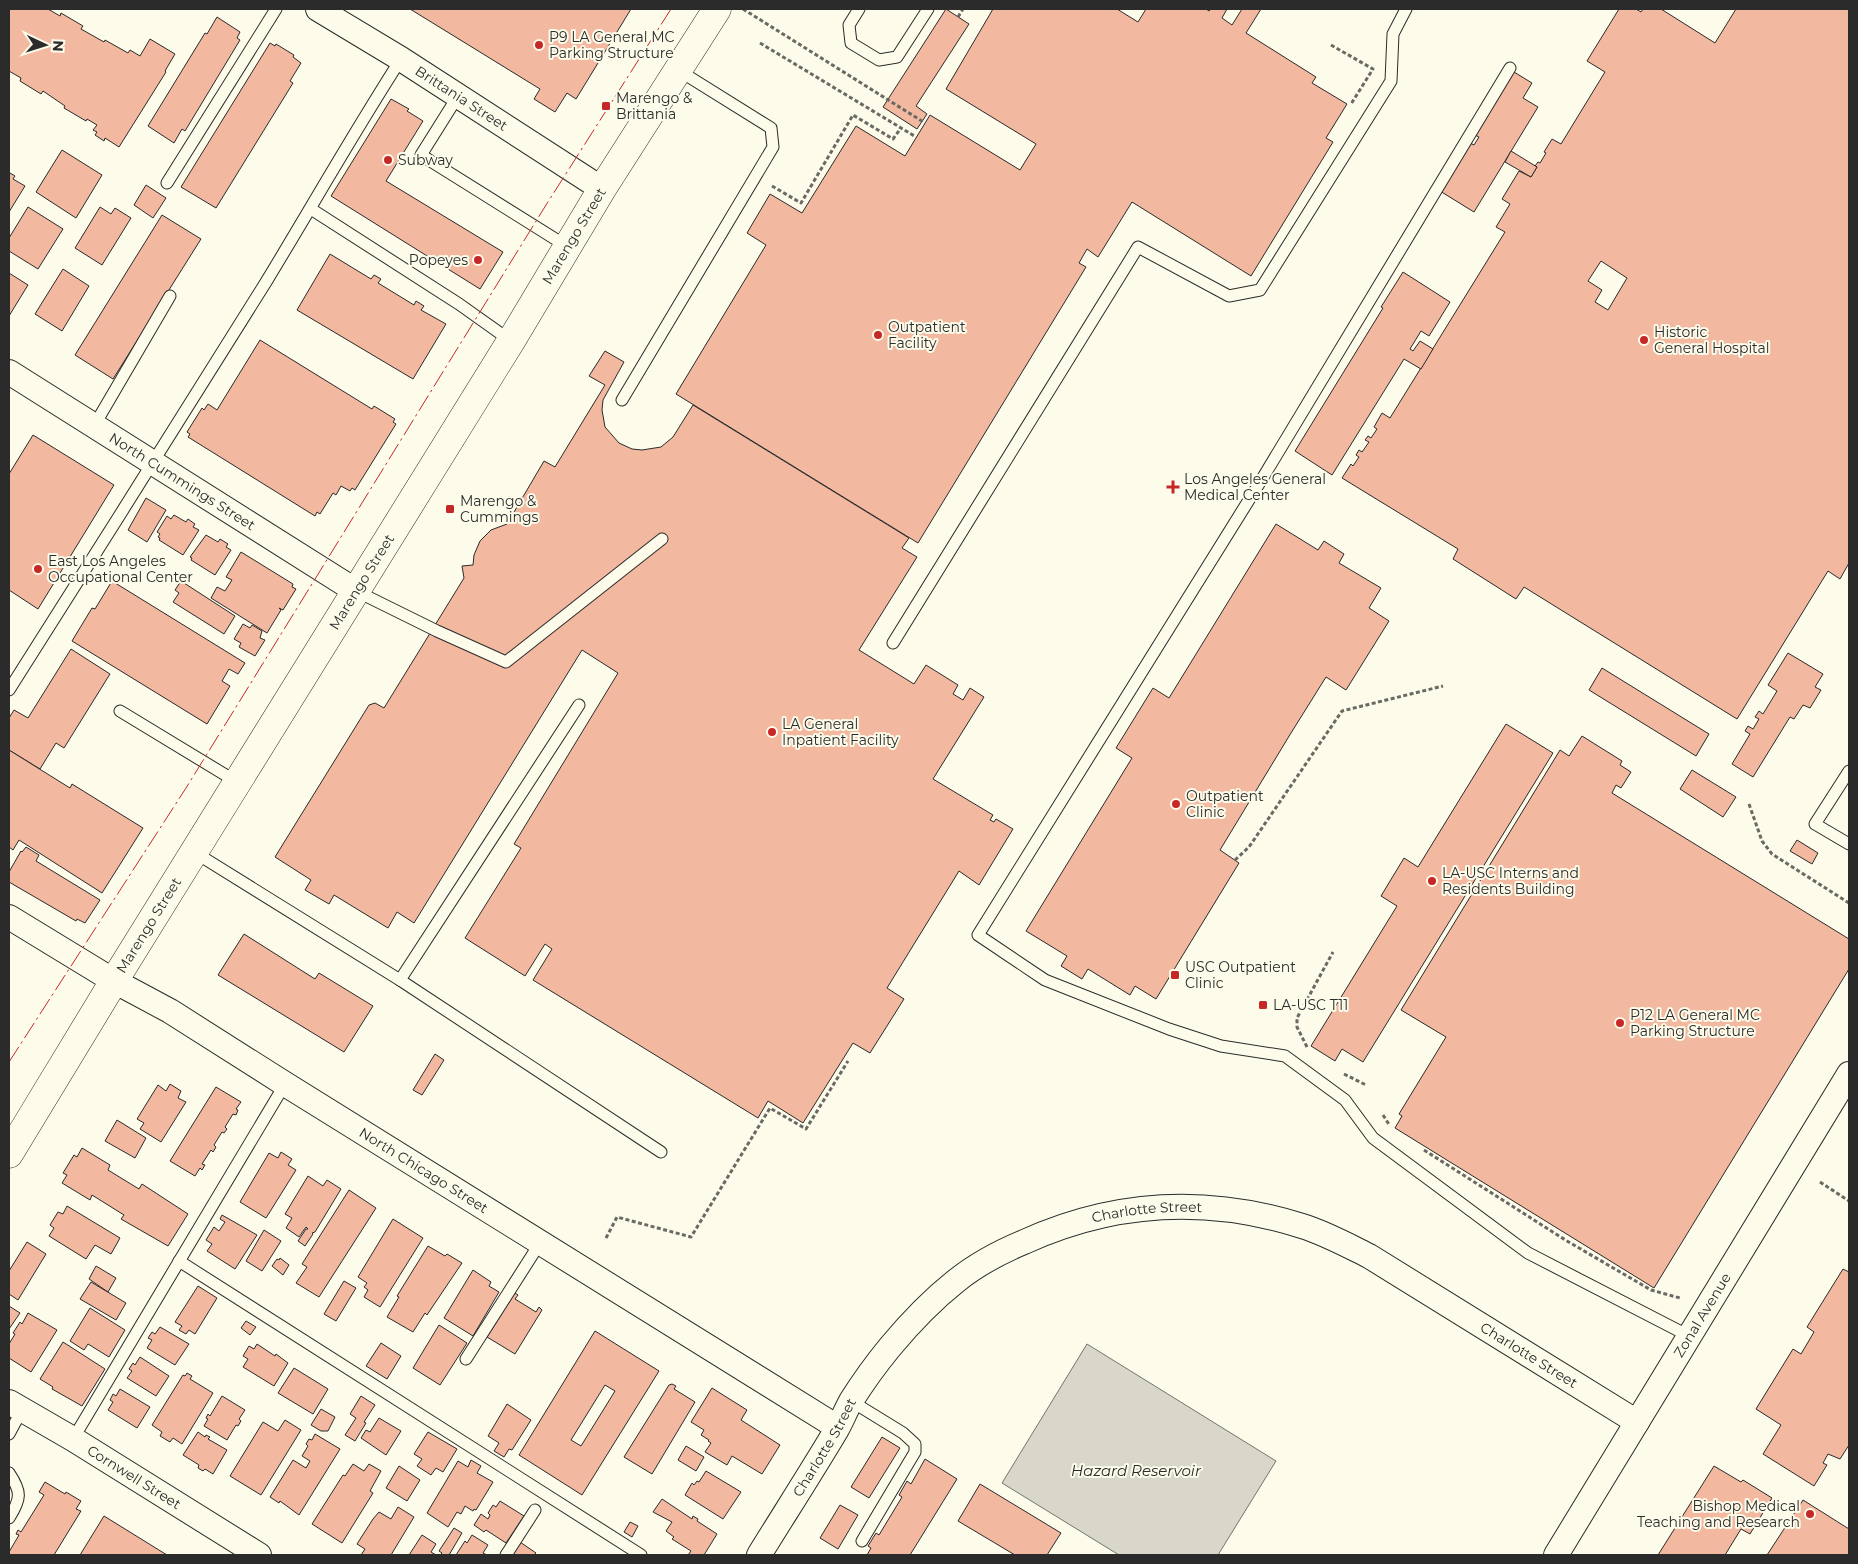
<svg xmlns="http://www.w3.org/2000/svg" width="1858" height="1564" viewBox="0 0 1858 1564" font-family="Montserrat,sans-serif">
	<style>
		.water { fill: #d8d7c9; stroke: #74746e }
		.building { fill: #f2b8a0; stroke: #2b2b2b; fill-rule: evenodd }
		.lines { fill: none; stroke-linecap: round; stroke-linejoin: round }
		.lane-casing { stroke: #2b2b2b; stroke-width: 13 }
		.street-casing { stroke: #2b2b2b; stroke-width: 26 }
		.primary-casing { stroke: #2b2b2b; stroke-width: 29 }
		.path { stroke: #6a6964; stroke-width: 3; stroke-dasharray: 4 2.5; stroke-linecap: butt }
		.lane { stroke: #fdfbea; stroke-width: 11 }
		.street { stroke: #fdfbea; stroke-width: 24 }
		.primary { stroke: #fdfbea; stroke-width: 28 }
		.power { stroke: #c62828; stroke-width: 1; stroke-dasharray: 18 4 2.5 4; stroke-linecap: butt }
		.poi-dot { fill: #c62828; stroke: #fdfbea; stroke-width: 2 }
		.labels { text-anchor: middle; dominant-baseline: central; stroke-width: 4; stroke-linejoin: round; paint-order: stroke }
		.poi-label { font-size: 14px; fill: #2b2b2b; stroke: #fdfbea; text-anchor: start }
		.street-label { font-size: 14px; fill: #2b2b2b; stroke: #fdfbea }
		.water-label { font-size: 15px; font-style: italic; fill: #2b2b2b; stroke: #fdfbea }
	</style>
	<rect width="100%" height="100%" fill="#fdfbea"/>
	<path class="water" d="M1087 1344 1276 1461 1218 1555H1119L1002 1483Z"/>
	<g class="building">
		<path d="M9 9H48L60 16 61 13 83 26 81 29 104 42 105 40 128 53 130 50 140 56 150 39 175 54 165 71 166 72 119 147 105 138 104 141 95 135 97 132 93 130 97 125 87 119 86 121 64 108 65 106 43 91 41 94 20 81 21 78 9 71Z"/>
		<path d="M410 9H631L576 99 567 93 555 112 534 99 540 89Z"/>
		<path d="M946 9 969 24 916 106 927 114 917 129 883 107Z"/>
		<path d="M993 9H1117L1138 22 1146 9H1206L1209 11 1211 9H1227L1222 18 1232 25 1242 9H1261L1246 33 1316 77 1312 83 1347 104 1326 138 1333 142 1251 276 1132 202 1098 257 1087 249 1079 263 1086 267 918 543 676 394 766 245 747 233 770 194 802 213 856 126 905 156 930 115 1020 170 1036 144 946 89Z"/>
		<path d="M1619 9H1636L1641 12 1643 9H1661L1715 43 1736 9H1849V563L1840 579 1828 571 1737 719 1524 587 1516 599 1453 559 1458 549 1342 478 1351 464 1353 466 1359 457 1356 455 1359 450 1362 452 1369 442 1365 440 1368 436 1371 438 1377 429 1374 427 1382 413 1390 418 1505 232 1496 227 1510 204 1502 199 1519 171 1531 177 1537 167 1535 166 1538 162 1540 163 1546 153 1544 152 1552 139 1561 144 1605 72 1587 61ZM1601 261 1627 278 1608 310 1595 302 1602 290 1588 281Z"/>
		<path d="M217 17 240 32 237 38 240 40 185 131 182 129 174 143 148 126 205 33 207 34Z"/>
		<path d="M270 43 275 46 276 44 294 55 293 57 301 63 290 81 293 83 216 208 181 187Z"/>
		<path d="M1514 72 1532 83 1523 98 1538 107 1474 212 1440 191 1470 143 1474 145 1479 137 1475 135Z"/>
		<path d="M391 99 409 109 407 111 423 121 386 181 503 252 480 289 331 196Z"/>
		<path d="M62 150 102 175 76 218 36 192Z"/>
		<path d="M1511 151 1537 167 1531 177 1505 162Z"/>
		<path d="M10 173 15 176 13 179 25 186 9 212V176Z"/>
		<path d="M146 185 166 198 153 218 134 205Z"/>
		<path d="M28 207 63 229 38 269 9 251V238Z"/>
		<path d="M100 207 111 214 115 208 131 218 102 265 75 248Z"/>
		<path d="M162 215 201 239 113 379 75 355Z"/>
		<path d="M330 254 371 279 374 275 381 279 378 283 414 305 416 301 424 306 421 310 446 324 413 379 297 310Z"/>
		<path d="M63 269 89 286 62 331 35 314Z"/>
		<path d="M1403 272 1450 302 1429 336 1421 331 1410 349 1413 351 1420 341 1433 349 1421 369 1404 359 1332 475 1295 451 1383 308 1381 307Z"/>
		<path d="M9 273 28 285 9 316Z"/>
		<path d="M260 340 372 409 374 406 395 419 393 422 396 424 355 490 352 488 350 491 341 486 336 495 333 493 320 514 317 512 315 516 188 437 190 434 187 432 202 408 204 410 208 404 217 410Z"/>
		<path d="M605 351 624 362 603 400 602 410 605 427 619 443 632 449 642 450 661 447 673 437 693 405 909 538 902 548 917 557 859 650 914 684 926 665 958 685 953 694 963 700 970 688 984 697 933 779 993 815 990 820 994 822 996 819 1013 829 979 885 959 871 887 988 904 999 870 1053 853 1043 803 1123 768 1101 758 1118 533 980 552 949 545 944 525 976 465 938 521 848 514 844 618 673 582 650 414 923 397 912 388 928 334 895 329 904 305 890 311 880 275 857 369 705 375 703 384 708 464 578 462 566 473 565 474 555 480 541 491 530 507 524 544 461 555 467 605 385 589 376Z"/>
		<path d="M33 435 114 485 38 609 9 590V474Z"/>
		<path d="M146 498 166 510 147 542 128 530Z"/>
		<path d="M174 515 186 522 188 519 195 524 193 527 199 530 183 555 159 540 160 538 158 537 160 534 157 532 167 516 171 519Z"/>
		<path d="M1276 524 1318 550 1324 541 1344 554 1339 563 1381 588 1369 608 1389 621 1346 690 1326 677 1291 733 1220 850 1239 863 1156 999 1135 986 1130 995 1088 969 1082 979 1061 966 1067 956 1026 931 1132 758 1116 748 1153 688 1169 698Z"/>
		<path d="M206 535 218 542 220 539 228 544 226 547 231 550 215 575 191 560 192 558 190 557Z"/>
		<path d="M241 552 293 584 292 587 296 589 283 610 279 608 281 610 267 633 211 598 217 587 225 591 232 580 226 577Z"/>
		<path d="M112 581 245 663 238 674 229 669 222 681 230 686 207 724 72 641 92 608 95 609Z"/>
		<path d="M181 581 235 616 224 634 173 602 179 593 175 590Z"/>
		<path d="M243 624 250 628 252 625 262 631 260 638 265 640 255 656 239 647 241 643 234 639Z"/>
		<path d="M71 649 110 674 64 748 56 743 40 769 9 750V718L14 710 28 718Z"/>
		<path d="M1788 653 1823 674 1815 687 1821 690 1810 708 1803 705 1794 719 1790 717 1753 777 1732 764 1750 734 1745 731 1748 726 1753 729 1759 719 1755 717 1759 711 1763 714 1777 691 1768 685Z"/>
		<path d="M1602 668 1709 734 1696 756 1589 690Z"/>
		<path d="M1506 724 1553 753 1363 1062 1342 1049 1335 1061 1311 1046 1397 906 1381 896 1404 858 1418 867Z"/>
		<path d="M1582 736 1622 761 1620 765 1631 772 1621 788 1616 785 1612 793 1849 939V969L1654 1288 1395 1128 1402 1116 1399 1114 1446 1037 1401 1010 1560 750 1569 756Z"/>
		<path d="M9 750 70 788 72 784 143 828 102 893 19 840 13 850 9 847Z"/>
		<path d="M1692 770 1736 797 1723 817 1680 789Z"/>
		<path d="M1797 840 1818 853 1812 864 1790 851Z"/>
		<path d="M26 847 39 855 36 861 100 900 85 923 77 919 76 921 9 882V872L21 851 22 852Z"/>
		<path d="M244 934 315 979 319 973 373 1006 344 1052 218 975Z"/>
		<path d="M435 1054 444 1060 422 1095 413 1090Z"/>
		<path d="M170 1084 181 1091 178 1098 186 1102 161 1142 140 1129 144 1123 137 1119 158 1085 166 1091Z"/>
		<path d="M216 1087 241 1102 236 1109 238 1110 236 1115 233 1114 225 1127 227 1129 224 1133 222 1132 214 1145 216 1147 213 1152 211 1150 202 1164 205 1165 202 1170 200 1168 195 1176 170 1161Z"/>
		<path d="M117 1120 146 1138 135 1158 105 1141Z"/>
		<path d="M82 1148 110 1165 108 1170 139 1189 142 1184 188 1214 168 1246 121 1219 124 1215 92 1195 90 1200 62 1183 67 1175 63 1173 74 1155 77 1157Z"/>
		<path d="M281 1152 292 1159 288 1165 296 1170 266 1218 240 1202 269 1153 278 1158Z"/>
		<path d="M308 1176 323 1186 327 1180 341 1189 315 1232 312 1233 313 1234 305 1246 298 1241 306 1229H308L306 1227 299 1237 286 1228 292 1218 285 1214Z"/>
		<path d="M349 1190 376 1208 319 1297 296 1283 307 1267 302 1264Z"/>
		<path d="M67 1206 120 1238 111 1254 95 1245 86 1259 49 1236 54 1228 50 1225 58 1212 63 1214Z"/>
		<path d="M222 1215 257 1235 235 1269 207 1251 212 1244 206 1240 214 1227 219 1231 225 1222 220 1219Z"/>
		<path d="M393 1219 423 1238 380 1307 364 1297 368 1290 364 1287 367 1283 358 1277Z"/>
		<path d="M264 1230 281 1241 262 1271 246 1261Z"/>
		<path d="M27 1242 46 1254 18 1300 9 1294V1271Z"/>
		<path d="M428 1246 445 1256 447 1254 462 1263 433 1306 427 1315 425 1313 413 1332 387 1317 399 1297 397 1296Z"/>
		<path d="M280 1258 289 1265 283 1275 272 1266 277 1259 279 1260Z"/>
		<path d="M96 1266 116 1278 108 1292 89 1279Z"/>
		<path d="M1843 1269 1849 1272V1445L1840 1459 1828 1454 1823 1463 1827 1465 1814 1486 1763 1454 1781 1425 1756 1409 1793 1349 1801 1354 1814 1332 1807 1327Z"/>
		<path d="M473 1270 491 1282 489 1286 499 1292 473 1336 444 1318Z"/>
		<path d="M344 1281 356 1288 336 1321 324 1314Z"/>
		<path d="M91 1282 126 1303 116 1320 80 1299Z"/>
		<path d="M198 1286 217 1298 195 1334 189 1330 186 1334 179 1330 182 1326 175 1322Z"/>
		<path d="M515 1293 518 1295 515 1299 536 1312 539 1307 542 1310 515 1354 487 1337Z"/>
		<path d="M9 1306 20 1313 9 1329Z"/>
		<path d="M90 1308 125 1330 109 1357 88 1344 84 1350 70 1341Z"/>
		<path d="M28 1313 57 1330 31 1372 9 1358V1344L15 1334 13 1333 20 1322 22 1324Z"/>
		<path d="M246 1321 256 1327 250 1335 241 1328Z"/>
		<path d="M439 1325 467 1343 440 1385 413 1368Z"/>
		<path d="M160 1327 189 1344 175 1365 147 1348 152 1340 148 1338 152 1332 155 1334Z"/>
		<path d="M595 1331 659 1371 582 1495 519 1455ZM605 1385 615 1391 581 1446 571 1440Z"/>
		<path d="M63 1342 105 1369 82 1406 52 1389 53 1387 40 1379Z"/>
		<path d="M381 1343 401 1356 387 1379 366 1366Z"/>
		<path d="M257 1344 275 1356 276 1354 288 1363 274 1386 243 1367 248 1359 243 1356 249 1346 254 1349Z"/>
		<path d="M140 1357 169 1376 156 1396 127 1378 132 1371 129 1369 133 1363 135 1365Z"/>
		<path d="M294 1368 328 1389 313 1414 278 1393Z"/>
		<path d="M187 1373 192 1376 190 1379 213 1393 182 1444 173 1438 170 1442 160 1436 162 1432 152 1425 183 1375 185 1376Z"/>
		<path d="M672 1384 676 1386 674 1389 695 1402 652 1474 624 1457 669 1385Z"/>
		<path d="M712 1388 747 1410 741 1420 780 1445 762 1474 732 1456 727 1465 705 1452 711 1443 708 1441 709 1440 701 1435 704 1430 691 1422Z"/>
		<path d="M120 1389 150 1407 137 1428 108 1410 113 1402 110 1400 113 1394 116 1396Z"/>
		<path d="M222 1396 245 1410 239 1419 241 1421 238 1426 236 1425 227 1440 204 1426 208 1419 206 1418 208 1414 210 1416Z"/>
		<path d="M361 1396 375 1405 364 1422 366 1423 355 1441 345 1435 356 1418 350 1414Z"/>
		<path d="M507 1404 531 1420 512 1450 509 1449 504 1457 494 1451 499 1443 488 1436Z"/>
		<path d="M321 1409 335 1417 328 1431H321L311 1425Z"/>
		<path d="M379 1418 401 1431 386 1455 361 1438 366 1430 370 1432Z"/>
		<path d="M285 1420 301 1430 261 1495 230 1476 263 1422 278 1431Z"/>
		<path d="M198 1432 205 1437 206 1435 210 1437 208 1439 227 1450 213 1474 205 1469 203 1471 198 1468 199 1465 183 1455Z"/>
		<path d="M428 1432 457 1449 443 1472 436 1468 431 1475 417 1466 422 1459 414 1454Z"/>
		<path d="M315 1434 340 1449 299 1515 280 1501 279 1503 270 1497 293 1460 306 1468 310 1461 302 1456 308 1446 306 1444 309 1439 312 1440Z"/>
		<path d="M882 1437 900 1448 869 1498 851 1487Z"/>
		<path d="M686 1446 704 1457 696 1471 678 1460Z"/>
		<path d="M925 1459 957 1479 910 1555H867L871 1548 868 1546 876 1533 879 1535 902 1497 899 1495 907 1481 911 1484Z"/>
		<path d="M471 1460 481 1466 477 1473 493 1482 476 1510 474 1509 473 1511 465 1506 461 1514 457 1512 448 1527 427 1513 458 1461 468 1467Z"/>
		<path d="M353 1464 364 1471 369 1464 381 1471 370 1491 373 1493 342 1543 312 1524 343 1475 345 1476Z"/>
		<path d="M399 1466 420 1480 407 1501 386 1488Z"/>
		<path d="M1714 1466 1741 1482 1743 1480 1772 1498 1750 1534 1741 1529 1725 1555H1658Z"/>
		<path d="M706 1471 741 1492 723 1519 685 1495 692 1483 694 1485 697 1481 699 1482Z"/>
		<path d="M45 1482 65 1494 66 1492 81 1501 76 1509 81 1511 54 1555H9V1552L19 1535 16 1534 18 1530 21 1532 44 1495 39 1492Z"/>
		<path d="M980 1484 1061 1533 1047 1555H1015L958 1521Z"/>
		<path d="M662 1499 692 1519 693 1516 698 1519 697 1521 717 1534 704 1555H688L691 1551 672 1539 674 1537 666 1531 672 1522 653 1512Z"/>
		<path d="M1803 1500 1849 1529V1555H1767Z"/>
		<path d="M500 1501 524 1516 506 1543 486 1530 484 1532 474 1525 481 1514 488 1519 490 1515 488 1513 493 1505 496 1507Z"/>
		<path d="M840 1505 858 1515 838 1549 820 1538Z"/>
		<path d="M398 1507 414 1517 391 1555H361L365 1549 357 1544 373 1519 379 1512 391 1519Z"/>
		<path d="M104 1516 167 1555H80Z"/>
		<path d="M630 1522 638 1526 632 1537 624 1532Z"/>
		<path d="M454 1528 462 1533 449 1555H440L442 1553 439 1551Z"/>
		<path d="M422 1535 436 1544 431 1552 436 1555H409Z"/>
		<path d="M472 1535 488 1545 483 1553 487 1555H456L465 1541 467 1543Z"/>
		<path d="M520 1542 536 1553 534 1555H512Z"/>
	</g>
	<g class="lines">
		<defs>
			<g id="lane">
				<path d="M859 9 849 25 851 43 879 60 897 57 928 9"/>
				<path d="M1510 68 1262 479 978 935 1045 980 1169 1029 1221 1046 1285 1056 1345 1100 1373 1138 1528 1253 1689 1336"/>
				<path d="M458 96 421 155 568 247"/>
				<path d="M167 183 276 9"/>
				<path d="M311 209 459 304 511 341"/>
				<path d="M622 400 773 147 771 128 678 70"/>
				<path d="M94 426 170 296"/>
				<path d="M356 591 437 631 506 662 662 539"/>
				<path d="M893 643 1138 247 1229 296 1260 290 1391 81 1393 34 1406 9"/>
				<path d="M9 690C95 554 181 419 266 282 311 208 354 132 401 59"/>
				<path d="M120 711 237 782"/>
				<path d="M1849 771 1815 824 1849 844"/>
				<path d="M194 852 400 980 579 705"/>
				<path d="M400 980 661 1152"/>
				<path d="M179 1261 641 1555"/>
				<path d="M466 1359 540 1243"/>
				<path d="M851 1401 903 1433 915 1444V1452L862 1541"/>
				<path d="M9 1434 22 1410"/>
				<path d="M73 1439 285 1084"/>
				<path d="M9 1473C22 1492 21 1499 9 1518"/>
				<path d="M506 1555 535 1510"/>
			</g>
			<g id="street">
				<path id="s1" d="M318 9 401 59 602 189"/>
				<path id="s2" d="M9 372 356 591"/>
				<path id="s3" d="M9 917 114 981 170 1011 285 1084 837 1427"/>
				<path id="s4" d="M9 1402 73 1439 259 1555"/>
				<path id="s5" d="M759 1555C785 1513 812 1471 837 1429 842 1420 846 1410 851 1401 863 1382 876 1364 890 1347 910 1323 932 1300 956 1281 977 1264 1000 1252 1024 1242 1114 1201 1207 1196 1302 1226 1325 1233 1347 1245 1369 1256L1637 1422"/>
				<path id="s6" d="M1556 1555 1849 1074"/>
			</g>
			<g id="primary">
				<path id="s7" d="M9 1154 114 981 511 341 602 189 717 9"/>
			</g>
		</defs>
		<use href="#lane" class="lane-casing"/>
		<use href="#street" class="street-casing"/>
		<use href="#primary" class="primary-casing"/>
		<g class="path">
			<path d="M743 9 925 123"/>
			<path d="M958 17 963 9"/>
			<path d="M760 43 916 137"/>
			<path d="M1331 45 1373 69 1351 104"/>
			<path d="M772 186 801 203 853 115 893 139 901 128"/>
			<path d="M1749 804 1762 841 1772 854 1849 903"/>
			<path d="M1235 860 1249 847 1342 711 1443 686"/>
			<path d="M1307 1047 1297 1027V1018L1333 952"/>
			<path d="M1344 1074 1366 1085"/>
			<path d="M1383 1115 1390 1126"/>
			<path d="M1424 1150 1567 1241 1651 1290 1680 1298"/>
			<path d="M1820 1182 1849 1201"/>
			<path d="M606 1238 617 1217 691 1237 770 1108 806 1129 848 1061"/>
		</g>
		<use href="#lane" class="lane"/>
		<use href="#street" class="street"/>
		<use href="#primary" class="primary"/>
		<path class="power" d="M9 1062 186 788 546 205 671 9"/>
	</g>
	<g class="poi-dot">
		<circle cx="539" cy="45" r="5"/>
		<rect x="601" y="101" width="10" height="10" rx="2.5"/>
		<circle cx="388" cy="160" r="5"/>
		<circle cx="478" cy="260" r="5"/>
		<circle cx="878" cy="335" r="5"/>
		<circle cx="1644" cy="340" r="5"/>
		<path d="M1170.5 479.5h5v5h5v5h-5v5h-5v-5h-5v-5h5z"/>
		<rect x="445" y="504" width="10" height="10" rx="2.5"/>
		<circle cx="38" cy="569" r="5"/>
		<circle cx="772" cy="732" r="5"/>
		<circle cx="1176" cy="804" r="5"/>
		<circle cx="1432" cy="881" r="5"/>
		<rect x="1170" y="970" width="10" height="10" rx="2.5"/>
		<rect x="1258" y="1000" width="10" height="10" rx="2.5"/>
		<circle cx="1620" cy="1023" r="5"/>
		<circle cx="1810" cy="1514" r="5"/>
	</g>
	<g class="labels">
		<g class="poi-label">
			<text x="549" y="37">P9 LA General MC<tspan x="549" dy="16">Parking Structure</tspan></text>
			<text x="616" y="98">Marengo &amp;<tspan x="616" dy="16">Brittania</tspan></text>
			<text x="398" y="160">Subway</text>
			<text x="468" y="260" text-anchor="end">Popeyes</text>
			<text x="888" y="327">Outpatient<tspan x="888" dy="16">Facility</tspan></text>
			<text x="1654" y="332">Historic<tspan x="1654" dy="16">General Hospital</tspan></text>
			<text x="1184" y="479">Los Angeles General<tspan x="1184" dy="16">Medical Center</tspan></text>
			<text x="460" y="501">Marengo &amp;<tspan x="460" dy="16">Cummings</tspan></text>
			<text x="48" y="561">East Los Angeles<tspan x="48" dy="16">Occupational Center</tspan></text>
			<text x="782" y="724">LA General<tspan x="782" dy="16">Inpatient Facility</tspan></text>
			<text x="1186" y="796">Outpatient<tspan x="1186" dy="16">Clinic</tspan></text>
			<text x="1442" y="873">LA-USC Interns and<tspan x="1442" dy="16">Residents Building</tspan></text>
			<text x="1185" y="967">USC Outpatient<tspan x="1185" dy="16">Clinic</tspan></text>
			<text x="1273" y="1005">LA-USC T11</text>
			<text x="1630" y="1015">P12 LA General MC<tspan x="1630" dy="16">Parking Structure</tspan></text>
			<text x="1800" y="1506" text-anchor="end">Bishop Medical<tspan x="1800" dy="16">Teaching and Research</tspan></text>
		</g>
		<g class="street-label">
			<text stroke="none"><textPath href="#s1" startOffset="169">Brittania Street</textPath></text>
			<text stroke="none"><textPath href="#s7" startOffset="1078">Marengo Street</textPath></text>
			<text stroke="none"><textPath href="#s2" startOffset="205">North Cummings Street</textPath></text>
			<text stroke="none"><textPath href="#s7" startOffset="672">Marengo Street</textPath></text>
			<text stroke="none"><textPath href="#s7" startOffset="268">Marengo Street</textPath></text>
			<text stroke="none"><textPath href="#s3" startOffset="486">North Chicago Street</textPath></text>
			<text stroke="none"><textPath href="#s5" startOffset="546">Charlotte Street</textPath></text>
			<text stroke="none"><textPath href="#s6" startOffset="281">Zonal Avenue</textPath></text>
			<text stroke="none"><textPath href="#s5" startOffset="965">Charlotte Street</textPath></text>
			<text stroke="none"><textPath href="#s5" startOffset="126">Charlotte Street</textPath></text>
			<text stroke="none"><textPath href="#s4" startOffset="146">Cornwell Street</textPath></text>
		</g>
		<g class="water-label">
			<text x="1136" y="1470">Hazard Reservoir</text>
		</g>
	</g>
	<rect width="1858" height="1564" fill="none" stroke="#2b2b2b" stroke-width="20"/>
	<g transform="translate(45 45) rotate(94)" stroke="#fdfbea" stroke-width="4" paint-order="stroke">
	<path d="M0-4L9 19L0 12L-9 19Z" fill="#2b2b2b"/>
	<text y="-8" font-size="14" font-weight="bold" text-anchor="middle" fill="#2b2b2b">N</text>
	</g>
</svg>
